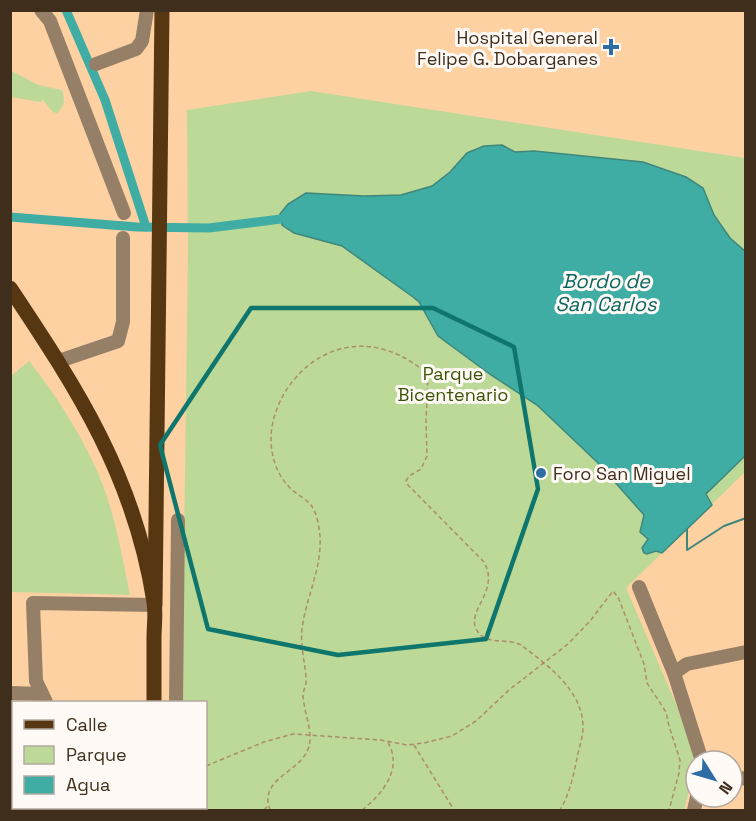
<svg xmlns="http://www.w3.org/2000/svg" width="756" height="821" viewBox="0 0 756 821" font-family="'Space Grotesk',sans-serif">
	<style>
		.green { fill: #bcd997 }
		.water { fill: #3fada4; stroke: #3f877b; stroke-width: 1.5 }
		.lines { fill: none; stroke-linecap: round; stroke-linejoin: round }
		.stream { stroke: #3f877b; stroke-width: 2 }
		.canal { stroke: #3fada4; stroke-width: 9 }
		.path { stroke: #ad8c69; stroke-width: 1.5; stroke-dasharray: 4.5 3; stroke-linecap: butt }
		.minor { stroke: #967f67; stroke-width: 14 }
		.major { stroke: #563712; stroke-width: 15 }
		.marked { fill: none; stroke: #0f766e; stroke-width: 4.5; stroke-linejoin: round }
		.poi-dot { fill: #2e6da4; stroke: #fffaf6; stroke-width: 2 }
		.labels { text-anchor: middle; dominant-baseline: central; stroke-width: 6; stroke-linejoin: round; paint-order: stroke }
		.poi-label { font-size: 18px; fill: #3f2e1b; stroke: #fffaf6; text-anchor: end }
		.park-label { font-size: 18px; fill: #395305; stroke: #fffaf6 }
		.water-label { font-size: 20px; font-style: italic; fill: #0a6660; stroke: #fffaf6 }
	</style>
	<rect width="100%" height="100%" fill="#fed1a3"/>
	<g class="green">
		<path d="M10 70 38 85 62 90C65 100 65 106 57 113L53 112 43 100 40 102 11 97Z"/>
		<path d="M311 91 745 158V472L626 588 698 755 684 810H181V808H206V702H182L188 250 187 110Z"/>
		<path d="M29 361C54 392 76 427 93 462 113 503 121 550 130 595L11 592V376Z"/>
	</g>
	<path class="water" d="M502 145 515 152 534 151 643 162 686 177 703 188 714 215 730 238 745 251V456L706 494 712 505 662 553 656 551 647 554 644 553 642 548 648 539 640 532 644 515 598 463 537 405 491 375 438 336 419 302 413 297 342 246 294 233 282 225 280 214 288 204 306 193 364 196 401 195 432 186 450 172 467 153 484 146Z"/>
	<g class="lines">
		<path class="stream" d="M687 529V550L724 526 746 518"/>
		<g class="canal">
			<path d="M66 10 105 100 146 227"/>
			<path d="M10 217 137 227 209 228 281 219"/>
		</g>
		<g class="path">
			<path d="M414 745 454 810"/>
			<path d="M206 766 264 742 293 734 381 740 407 745 424 743 452 736 476 721 509 690 568 644 590 621 613 591 618 597 644 664 647 683 666 712 669 726 680 760 679 773 669 810"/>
			<path d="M192 810V808"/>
			<path d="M264 810 269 805"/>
			<path d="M270 810C269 806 267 801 268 797 271 772 312 768 310 736 309 722 304 709 303 696 303 690 307 685 306 678 305 662 300 645 302 629 306 597 322 569 320 536 319 526 317 513 311 505 306 499 296 494 290 488 277 475 271 457 271 439 271 422 277 406 285 392 320 337 382 332 428 375L426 422 427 456 421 469 409 476 406 481 408 485 484 562C501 592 463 612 478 632 487 645 507 638 521 645 547 665 583 690 583 727 583 737 579 748 577 758 573 777 570 793 560 810"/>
			<path d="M362 810C383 794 404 767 387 741"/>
		</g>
		<g class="minor">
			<path d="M41 10 50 21 124 213"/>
			<path d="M96 64 136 49 142 41 147 10"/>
			<path d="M59 361 118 341 123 322V238"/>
			<path d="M639 587 674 673 702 761"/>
			<path d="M674 673 687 664 746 652"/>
			<path d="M10 693 42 694"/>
			<path d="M46 702 36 681 33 603 155 605"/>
			<path d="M176 702 178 520"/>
			<path d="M10 720H14"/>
			<path d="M10 736H14"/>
			<path d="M10 761H14"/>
			<path d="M732 776 746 779"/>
			<path d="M84 808 86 810"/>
			<path d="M42 810 45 808"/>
			<path d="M175 810V808"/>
			<path d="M694 810 697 797"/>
		</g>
		<g class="major">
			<path d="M10 288C78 390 135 478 154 602 156 614 154 626 154 638 154 660 154 681 154 702"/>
			<path d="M155 605 162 10"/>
			<path d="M153 810V808"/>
		</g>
	</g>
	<path class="marked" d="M251 308H433L514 347 538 489 486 639 338 655 208 629 160 445Z"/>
	<g class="poi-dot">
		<path d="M608 38h6v6h6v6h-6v6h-6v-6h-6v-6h6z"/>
		<circle cx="541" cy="473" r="6"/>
	</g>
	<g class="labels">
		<g class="poi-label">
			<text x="598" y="37">Hospital General<tspan x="598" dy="21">Felipe G. Dobarganes</tspan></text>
			<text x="553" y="473" text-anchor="start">Foro San Miguel</text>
		</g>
		<g class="park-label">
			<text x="453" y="373">Parque<tspan x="453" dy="21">Bicentenario</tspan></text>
		</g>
		<g class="water-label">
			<text x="606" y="281">Bordo de<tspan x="606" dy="23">San Carlos</tspan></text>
		</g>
	</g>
	<rect width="756" height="821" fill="none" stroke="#3f2e1b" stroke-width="24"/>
	<rect x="12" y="701" width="195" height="108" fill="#fffaf6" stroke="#b2a89e" stroke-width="1.5"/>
	<rect x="24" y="720" width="30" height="9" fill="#563712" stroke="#b2a89e" stroke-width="1.5"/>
	<text x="66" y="731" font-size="18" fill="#3f2e1b">Calle</text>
	<rect x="24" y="746" width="30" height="18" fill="#bcd997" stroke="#b2a89e" stroke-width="1.5"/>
	<text x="66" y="761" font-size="18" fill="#3f2e1b">Parque</text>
	<rect x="24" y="776" width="30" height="18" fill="#3fada4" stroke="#b2a89e" stroke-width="1.5"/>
	<text x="66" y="791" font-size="18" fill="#3f2e1b">Agua</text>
	<g transform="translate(714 779) rotate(127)"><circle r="28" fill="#fffaf6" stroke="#b2a89e" stroke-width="1.5"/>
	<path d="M0-4.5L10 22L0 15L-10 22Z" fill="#2e6da4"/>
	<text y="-9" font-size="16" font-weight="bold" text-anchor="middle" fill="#3f2e1b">N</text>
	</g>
</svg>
